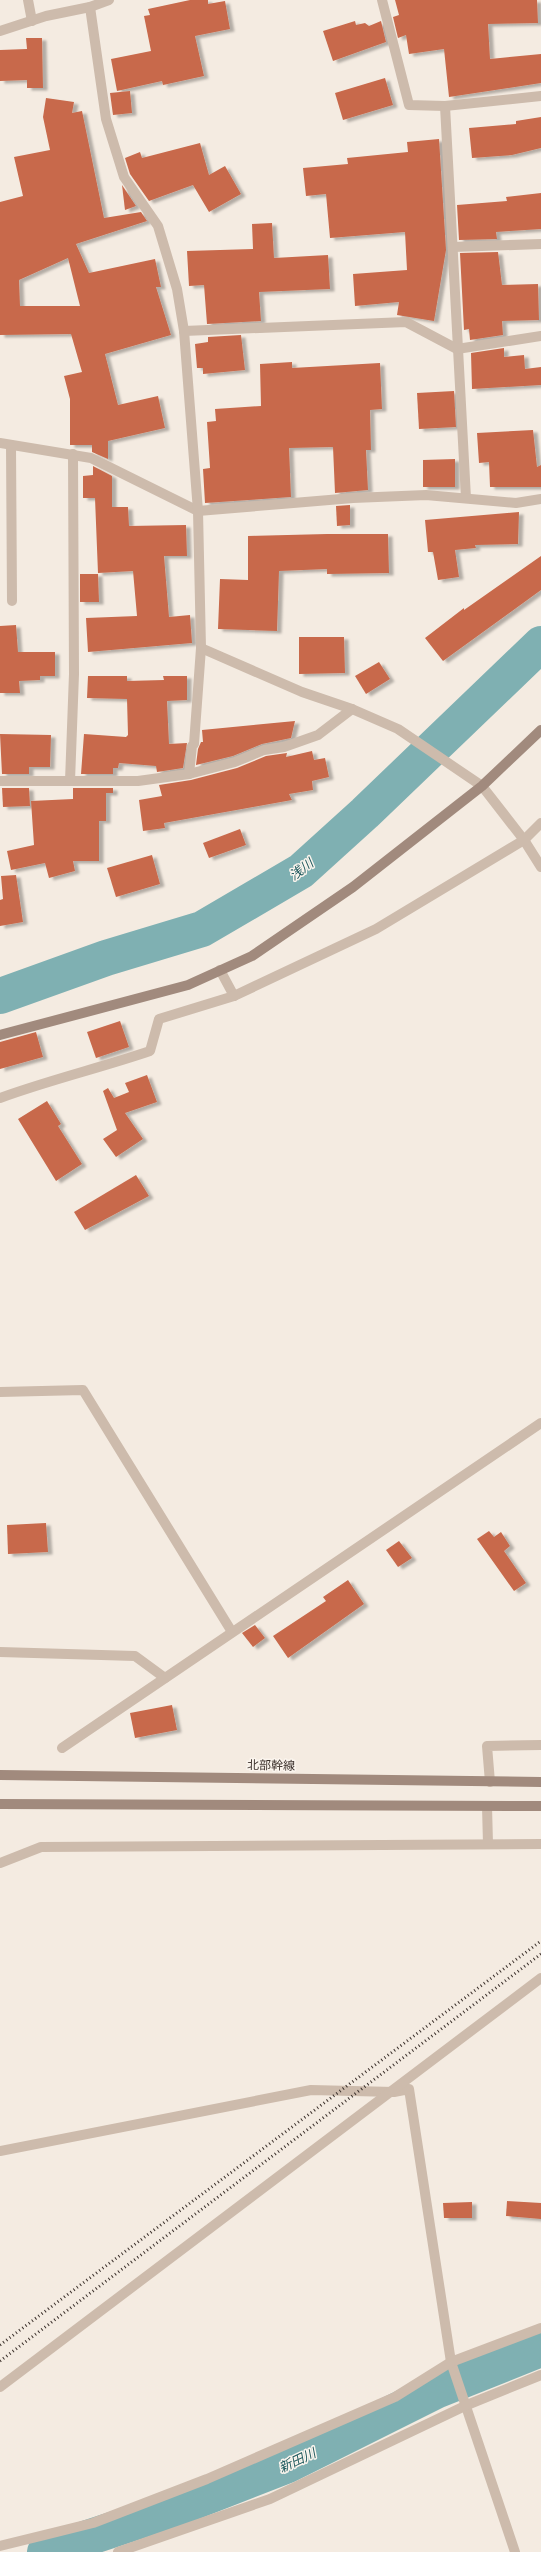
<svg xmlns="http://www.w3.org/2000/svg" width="541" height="2552" viewBox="0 0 541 2552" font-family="'Golos Text','Noto Sans JP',sans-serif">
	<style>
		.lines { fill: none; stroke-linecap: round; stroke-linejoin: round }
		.river { stroke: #7fb0b2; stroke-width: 36 }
		.building { fill: #c8694b; fill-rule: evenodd; filter: url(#shadow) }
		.street { stroke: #cdbbac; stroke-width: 10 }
		.secondary { stroke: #a18a7d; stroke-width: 10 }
		.rail { stroke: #3b302b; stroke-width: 3; stroke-dasharray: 1 3; stroke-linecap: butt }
		.labels { text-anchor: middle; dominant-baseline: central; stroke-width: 3; stroke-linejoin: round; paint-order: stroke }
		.street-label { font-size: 12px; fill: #3b302b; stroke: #fbf5ee }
		.water-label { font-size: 13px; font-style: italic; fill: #1f5a5e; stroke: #fbf5ee }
	</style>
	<defs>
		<filter id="shadow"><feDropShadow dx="4.5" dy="2.5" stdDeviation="1" flood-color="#0004"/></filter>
	</defs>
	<rect width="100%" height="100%" fill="#f4ebe1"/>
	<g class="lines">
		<g class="river">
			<path d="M0 996 106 958 202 929 301 871 365 813 541 644"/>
			<path d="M45 2552 178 2508 288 2465 438 2390 541 2349"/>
		</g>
	</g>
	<g class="building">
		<path d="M190 0H208V4L225 1 230 29 195 36 204 76 163 85 162 81 117 91 111 59 151 51 144 16 150 15 148 9Z"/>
		<path d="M395 0H537L538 23 488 24 490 59 541 54V83L449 97 444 49 409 54 406 35 398 38 393 17 399 15Z"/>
		<path d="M355 21 356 25 365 23 369 26 381 21 386 42 333 61 323 31Z"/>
		<path d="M26 38H42L43 88H27V80L0 81V50L27 49Z"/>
		<path d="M385 78 393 105 343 120 335 93Z"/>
		<path d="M130 91 132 113 113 115 110 93Z"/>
		<path d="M46 98 74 102 72 113 82 111 104 218 141 212 147 221 76 244 89 273 155 259 161 287H156L171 335 105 354 118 405 158 396 165 428 108 441V459L92 452V445H70V399L64 376 82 372 71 334 0 335V202L23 196 14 157 50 150 43 117ZM68 258 80 306H20L19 280Z"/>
		<path d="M541 117V148L512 155 472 158 469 128 516 124V121Z"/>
		<path d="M439 139 446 250 434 321 397 315 399 302 355 306 353 274 407 270 405 232 330 238 326 194 306 196 303 168 348 164 347 158 408 152 407 142Z"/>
		<path d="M200 143 209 175 225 166 241 194 209 212 193 185 149 201 130 174 125 158 140 152 142 158Z"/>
		<path d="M122 185 136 206 125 210Z"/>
		<path d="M541 193V229L496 232 497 239 459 240 457 205 507 201 506 197Z"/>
		<path d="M272 223 274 258 328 255 330 289 259 292 261 321 207 324 204 285 189 286 187 251 253 249 252 224Z"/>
		<path d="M498 252 502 285 538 284 539 320 502 321 503 335 470 340 469 329 464 330 460 253Z"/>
		<path d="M241 335 245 370 203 374V368H197L195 344 208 342V337Z"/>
		<path d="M504 348V357L524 355 525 369 541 367V385L472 389 471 353Z"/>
		<path d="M292 362V368L380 363 382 409 370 410 371 450H366L368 490 335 493 333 447 289 448 291 497 205 503 203 469 210 468 207 422 216 421 215 409 261 406 260 364Z"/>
		<path d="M454 391 456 427 419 429 417 393Z"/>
		<path d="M533 430 537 467 541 465V487H490L489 462 479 463 477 433Z"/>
		<path d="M455 459V487H423V460Z"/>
		<path d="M93 466 112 476V507H128L129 526 186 525 187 556H164L169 617 190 615 192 643 88 652 86 618 137 616 133 571 98 573 95 498H83V476L93 475Z"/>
		<path d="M350 505V525L337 526 336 506Z"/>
		<path d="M519 512 518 544 475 545 476 548 455 550 459 577 438 580 433 552H428L425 520Z"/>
		<path d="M327 534H388L389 573 327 574V569L279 571 277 631 218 629 220 579 248 580V536Z"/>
		<path d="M541 556V590L443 661 425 638 464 608V610Z"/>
		<path d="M80 574H98L99 602H80Z"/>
		<path d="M16 625 18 652H55V676H40V680L19 681 20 693H0V626Z"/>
		<path d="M299 637H344L345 673 299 674Z"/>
		<path d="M379 662 390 679 366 694 355 676Z"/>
		<path d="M88 676H127V681L164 680 163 676H187V700L167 701 169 744 187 743 183 768 157 772 156 766 119 763 118 768H113V774H81L84 734 126 737 128 735 127 699 87 698Z"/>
		<path d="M295 721 291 738 262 744 233 756 196 765 198 749 201 742H203L202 730Z"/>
		<path d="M0 734 51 735 50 767H29V774H2Z"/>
		<path d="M312 751 314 760 325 758 329 777 312 781 313 790 289 794 292 800 164 823 165 828 143 831 139 800 162 796 159 785 191 780 237 768 266 756 287 753 286 757Z"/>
		<path d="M2 788H29L30 806 3 807Z"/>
		<path d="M73 788H113V793H106V821H99V861H73L75 871 49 878 45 863 11 870 7 851 34 845 31 801 73 799Z"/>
		<path d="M240 829 246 845 209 858 203 843Z"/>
		<path d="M152 855 160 884 116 897 107 868Z"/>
		<path d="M16 875 23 922 0 926V900L3 899 1 876Z"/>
		<path d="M120 1021 129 1047 96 1058 87 1032Z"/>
		<path d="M36 1032 43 1057 0 1069V1042Z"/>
		<path d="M147 1075 157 1102 125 1113 143 1139 116 1157 103 1139 117 1130 103 1091 108 1088 114 1098 129 1092 125 1083Z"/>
		<path d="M47 1101 61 1124 58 1126 82 1164 56 1181 18 1119Z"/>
		<path d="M136 1175 149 1196 85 1230 74 1212Z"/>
		<path d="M46 1523 48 1552 8 1554 7 1525Z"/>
		<path d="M489 1531 494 1537 501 1532 510 1546 504 1551 526 1583 514 1591 477 1539Z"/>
		<path d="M399 1541 412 1558 398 1567 386 1550Z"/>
		<path d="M348 1580 364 1604 288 1658 273 1636 326 1601 323 1597Z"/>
		<path d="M255 1625 265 1638 253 1647 242 1633Z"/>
		<path d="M172 1705 177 1730 135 1738 130 1713Z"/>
		<path d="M507 2201 541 2203V2219L506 2216Z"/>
		<path d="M472 2202V2218H444L443 2203Z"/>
	</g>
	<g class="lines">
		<g class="street">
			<path d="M28 0 32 21"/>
			<path d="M382 0 409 105 445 106 541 96"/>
			<path d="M0 31 46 16 90 7 109 0"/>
			<path d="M445 106 466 498"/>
			<path d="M453 247 541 244"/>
			<path d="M184 331 406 322 457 349 541 336"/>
			<path d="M0 443 91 458 198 511 353 498 426 495 516 503 541 499"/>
			<path d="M11 445 12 601"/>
			<path d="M201 648 302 692 352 709 398 729 482 786 524 840 541 867"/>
			<path d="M189 774 235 762 264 750 284 747 318 735 352 709"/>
			<path d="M0 781H138L189 774 192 746 194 744 201 648 198 511 184 331 177 289 158 226 124 177 106 119 90 7"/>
			<path d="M70 781 74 674 73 454"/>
			<path d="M220 970 234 996"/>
			<path d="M0 1098C49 1080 100 1068 150 1051L159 1019 234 996 376 929 524 840 541 823"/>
			<path d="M0 1392 83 1390 232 1632"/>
			<path d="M0 1652 135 1656 165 1678"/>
			<path d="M62 1748 541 1423"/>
			<path d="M490 1782 487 1746 541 1745"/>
			<path d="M487 1806 488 1844"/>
			<path d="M0 1863 41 1847 541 1844"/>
			<path d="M0 2151 311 2090 394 2092 409 2089 451 2362 515 2552"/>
			<path d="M0 2387 541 1978"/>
			<path d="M0 2546 93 2523 207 2479 395 2397 451 2362 541 2328"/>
			<path d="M118 2552 270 2499 467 2405 541 2375"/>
		</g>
		<g class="secondary">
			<path d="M0 1035 188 985 252 956 353 887 482 786 541 730"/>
			<path d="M0 1775 541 1782"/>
			<path d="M0 1804 541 1806"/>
		</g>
		<g class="rail">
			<path d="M0 2345 541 1941"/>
			<path d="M0 2361 541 1954"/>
		</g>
	</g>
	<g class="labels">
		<g class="street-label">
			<text transform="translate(271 1765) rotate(1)">北部幹線</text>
		</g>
		<g class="water-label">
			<text transform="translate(301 869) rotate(-37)">浅川</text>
			<text transform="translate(297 2460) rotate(-25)">新田川</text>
		</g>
	</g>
</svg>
